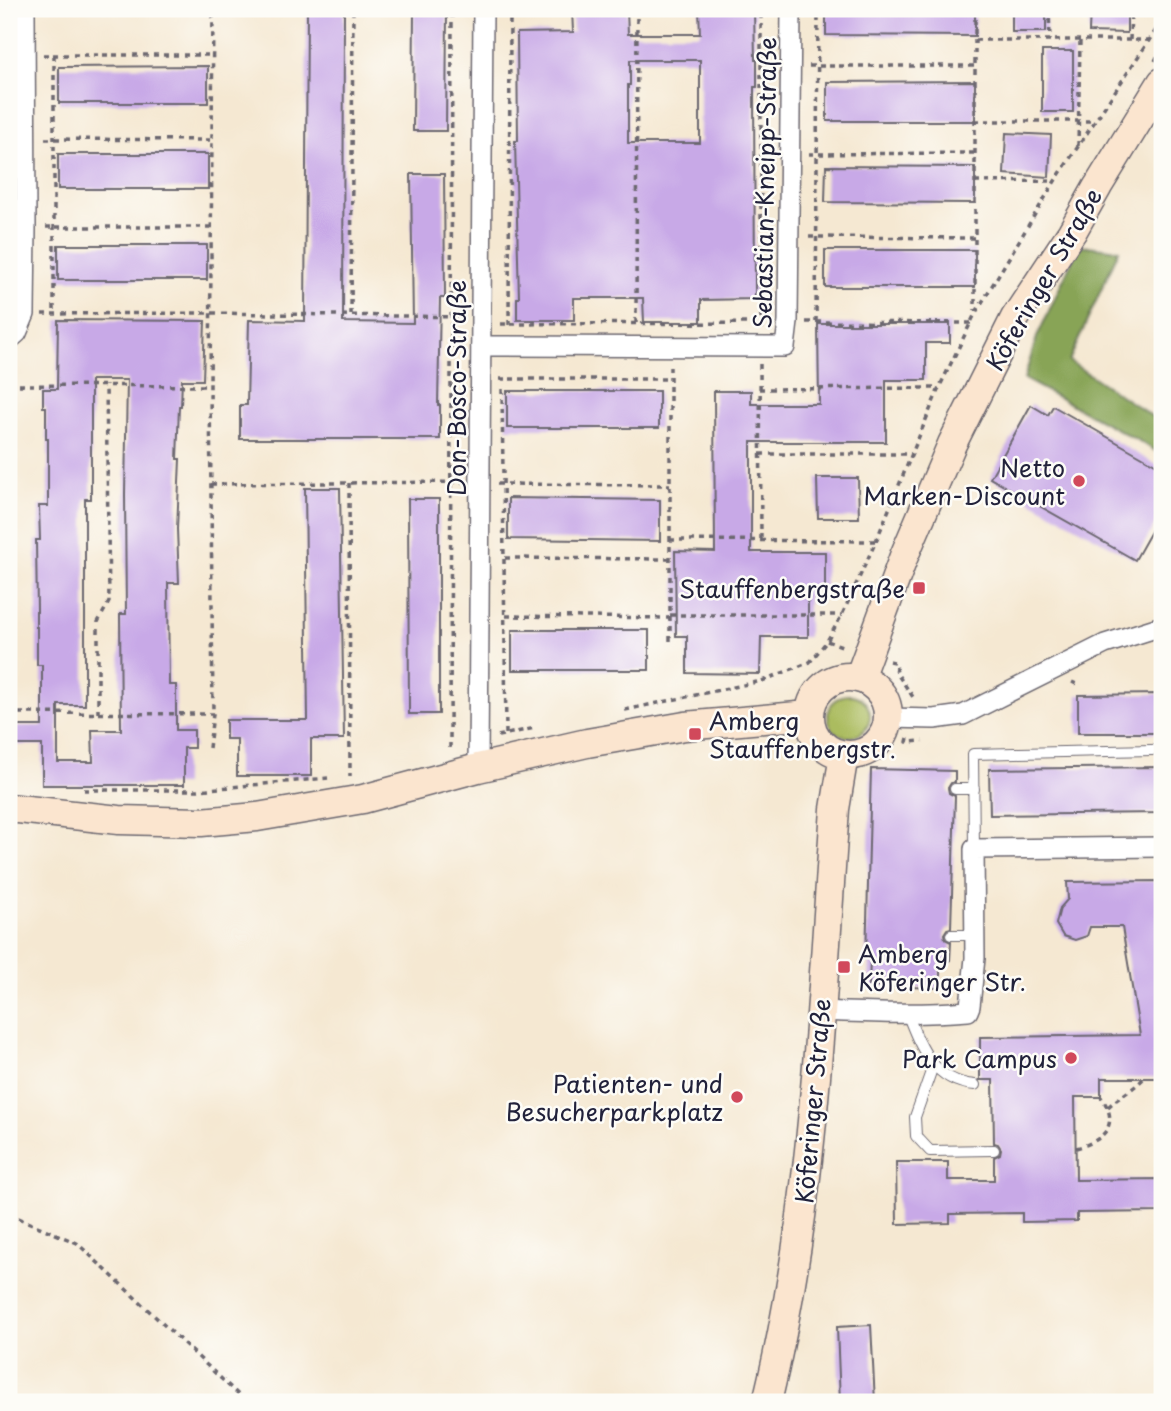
<svg xmlns="http://www.w3.org/2000/svg" width="1171" height="1411" viewBox="0 0 1171 1411" font-family="'Playpen Sans',sans-serif">
	<style>
		.green { fill: #abbc5f; stroke: #666f4d; stroke-width: 2 }
		.forest { fill: #88a456; stroke: #556348; stroke-width: 2 }
		.building { fill: #c8a9e7; fill-rule: evenodd }
		.lines { fill: none; stroke-linecap: round; stroke-linejoin: round }
		.lane-casing { stroke: #6c6770; stroke-width: 12 }
		.street-casing { stroke: #6c6770; stroke-width: 22 }
		.secondary-casing { stroke: #6c6770; stroke-width: 31 }
		.path { stroke: #6c6770; stroke-width: 3.5; stroke-dasharray: 5 5; stroke-linecap: butt }
		.lane { stroke: #fff; stroke-width: 10 }
		.street { stroke: #fff; stroke-width: 19 }
		.secondary { stroke: #fbe5cf; stroke-width: 28 }
		.poi-dot { fill: #d1495b; stroke: #fdfcf7; stroke-width: 2.5 }
		.labels { text-anchor: middle; dominant-baseline: central; stroke-width: 5; stroke-linejoin: round; paint-order: stroke }
		.street-label { font-size: 24px; fill: #22223b; stroke: #fdfcf7 }
		.poi-label { font-size: 24px; fill: #22223b; stroke: #fdfcf7; text-anchor: end }
	</style>
	<rect width="100%" height="100%" fill="#fdfcf7"/>
	<filter id="ink" filterUnits="userSpaceOnUse"><feTurbulence type="fractalNoise" baseFrequency=".0143" numOctaves="2"/><feDisplacementMap in="SourceGraphic" scale="14" xChannelSelector="R" yChannelSelector="G"/><feConvolveMatrix kernelMatrix="1 2 1 2 8 2 1 2 1" color-interpolation-filters="sRGB"/></filter>
	<filter id="wash" filterUnits="userSpaceOnUse"><feTurbulence type="fractalNoise" baseFrequency=".00686" numOctaves="4" result="noise"/><feDisplacementMap in="SourceGraphic" scale="28" xChannelSelector="R" yChannelSelector="G"/><feGaussianBlur stdDeviation="1.57" result="paint"/><feColorMatrix in="noise" values="0 0 0 0 0 0 0 0 0 0 0 0 0 0 0 0 0 1.4 0 .05"/><feComposite in="paint" operator="in"/></filter>
	<g filter="url(#wash)">
		<rect width="100%" height="100%" fill="#f5e8d2"/>
		<circle class="green" cx="849" cy="716" r="21"/>
		<path class="forest" d="M1079 245 1119 250 1069 361 1162 423V455L1141 442 1024 379 1037 337Z"/>
		<g id="blocks">
			<g class="building">
				<path d="M307 9H344L343 322 413 323 411 174H444L445 298H440L438 405H440V439H240V405H247L249 320 305 321Z"/>
				<path d="M414 9H447L446 131H413Z"/>
				<path d="M572 9H627L628 34H700L699 9H754L755 60H757V87H754L755 299 701 300V322H644L643 298H574V320H517V298H519L515 141H518L517 33 573 32ZM630 60H700V143H628V85H630Z"/>
				<path d="M826 9H975V36L826 35Z"/>
				<rect x="1012" y="9" width="34" height="23"/>
				<path d="M1090 9H1127V33L1089 32Z"/>
				<rect x="1042" y="51" width="31" height="61"/>
				<path d="M208 66V103H59V67Z"/>
				<path d="M975 81V121H827V82Z"/>
				<path d="M1006 133 1051 135 1049 177 1004 174Z"/>
				<rect x="58" y="154" width="150" height="35"/>
				<path d="M826 166 975 167V203L825 202Z"/>
				<rect x="58" y="245" width="149" height="35"/>
				<rect x="825" y="250" width="150" height="37"/>
				<path d="M58 320 205 321 203 380H182L181 406H179L177 459H180L177 529 179 583H168L169 685H176V730H194V748H184V785H42V745H9V726H42V665H37V627H36V612H37L36 540H40L39 506H48V439H46V407H43V389H57ZM91 380H127L125 494 126 614H120L121 730H92L93 762H58V705H85V499H91Z"/>
				<path d="M818 324H950V343H926V380H886V442H751V552H825V590H808V637H761L760 674 687 673V636H676L675 551 715 552 714 391H751V404H819Z"/>
				<rect x="507" y="391" width="152" height="37"/>
				<path d="M1031 405 1048 415 1053 406 1162 468V512L1135 560 990 478Z"/>
				<path d="M817 478H858L859 518H818Z"/>
				<path d="M305 488H340L344 739H311V776H237V739H226V720H308Z"/>
				<path d="M508 498 660 500V541L508 539Z"/>
				<path d="M408 499H439V714H409Z"/>
				<rect x="512" y="630" width="137" height="40"/>
				<path d="M1162 694V733H1078V695Z"/>
				<path d="M1162 767V813L990 815 989 769Z"/>
				<path d="M871 769 955 771V782L951 783 948 788 949 793 955 796 951 928 947 929 944 934 945 939 951 942 950 961H940V988L869 986 870 959H866Z"/>
				<path d="M1162 881V1078H1101V1097H1075L1076 1180 1162 1179V1212L1077 1213V1221L1022 1222V1213L950 1214V1223L897 1224 896 1162H948V1180H994V1157L1000 1154 1001 1149 998 1144 994 1143 993 1080H980V1037L1140 1035 1122 927H1090L1087 936 1075 940 1063 936 1056 924 1060 908 1068 899 1067 882Z"/>
				<path d="M871 1325 875 1402H840L837 1327Z"/>
			</g>
		</g>
	</g>
	<g filter="url(#ink)">
		<use href="#blocks" fill-opacity="0" stroke="#6c6770" stroke-width="2"/>
		<g class="lines">
			<defs>
				<g id="lane">
					<path d="M955 789H974"/>
					<path d="M974 849 973 754 1152 750"/>
					<path d="M951 935H975"/>
					<path d="M907 1013C920 1047 934 1082 975 1085"/>
					<path d="M933 1066 915 1117 916 1136 930 1151 994 1150"/>
				</g>
				<g id="street">
					<path d="M9 340 17 333 25 314 26 227 25 9"/>
					<path d="M481 346 785 347 788 322 791 9"/>
					<path d="M888 718 934 719 963 715 1105 644 1162 626"/>
					<path d="M478 768 483 9"/>
					<path d="M821 1011C870 1013 919 1015 968 1011L970 1006 975 958 974 849 1162 847"/>
				</g>
				<g id="secondary">
					<circle cx="849" cy="716" r="39"/>
					<path d="M859 678 904 556 952 444 1015 318 1072 232 1098 186 1162 82"/>
					<path d="M9 808 119 820 201 822 257 817 363 799 478 768 587 743 685 726 809 715"/>
					<path d="M767 1402C814 1208 821 1008 835 809L844 755"/>
				</g>
			</defs>
			<use href="#lane" class="lane-casing"/>
			<use href="#street" class="street-casing"/>
			<use href="#secondary" class="secondary-casing"/>
			<g class="path">
				<path d="M975 9V311"/>
				<path d="M1049 9 1050 40"/>
				<path d="M975 40H1151"/>
				<path d="M1130 40 1131 9"/>
				<path d="M43 55H213"/>
				<path d="M54 55V314"/>
				<path d="M1155 61 1162 47"/>
				<path d="M809 66H975"/>
				<path d="M975 121H1095"/>
				<path d="M45 139 212 140"/>
				<path d="M1078 146 1080 40"/>
				<path d="M809 154 975 153"/>
				<path d="M975 182 1055 181"/>
				<path d="M46 227H211"/>
				<path d="M809 237 975 238"/>
				<path d="M42 314 211 313 462 317"/>
				<path d="M351 315 353 9"/>
				<path d="M806 322 972 323"/>
				<path d="M816 322 818 9"/>
				<path d="M636 323 637 9"/>
				<path d="M501 324 770 323"/>
				<path d="M509 325 510 9"/>
				<path d="M761 329V9"/>
				<path d="M760 364 761 540"/>
				<path d="M500 379H670"/>
				<path d="M9 385 210 386"/>
				<path d="M502 389 506 734"/>
				<path d="M759 389 939 388"/>
				<path d="M760 454H911"/>
				<path d="M349 483 350 776"/>
				<path d="M211 484 462 482"/>
				<path d="M497 484 670 485"/>
				<path d="M670 540 876 541"/>
				<path d="M505 558 670 559"/>
				<path d="M670 615H842"/>
				<path d="M506 616 670 618"/>
				<path d="M670 641V367"/>
				<path d="M827 641 845 647"/>
				<path d="M889 661 894 662 898 675 913 697 916 698"/>
				<path d="M1072 682 1081 686"/>
				<path d="M625 710 762 681 810 662 827 641 842 615 876 541 939 388 975 314 1055 181 1162 21"/>
				<path d="M9 713 213 714"/>
				<path d="M98 713V622L109 602 106 385"/>
				<path d="M498 736 535 728"/>
				<path d="M908 738 907 742 923 741"/>
				<path d="M209 748 213 714 210 386 213 9"/>
				<path d="M450 748 452 9"/>
				<path d="M84 790H198L328 778"/>
				<path d="M1108 1107C1120 1096 1133 1090 1144 1078"/>
				<path d="M1076 1148C1104 1141 1121 1124 1101 1097"/>
				<path d="M9 1214 77 1243 246 1402"/>
			</g>
			<use href="#lane" class="lane"/>
			<use href="#street" class="street"/>
			<use href="#secondary" class="secondary"/>
		</g>
	</g>
	<g class="poi-dot">
		<circle cx="1079" cy="481" r="7"/>
		<rect x="912" y="581" width="14" height="14" rx="3.5"/>
		<rect x="688" y="727" width="14" height="14" rx="3.5"/>
		<rect x="837" y="960" width="14" height="14" rx="3.5"/>
		<circle cx="1071" cy="1058" r="7"/>
		<circle cx="737" cy="1097" r="7"/>
	</g>
	<g class="labels">
		<g class="street-label">
			<text transform="translate(764 183) rotate(-89)">Sebastian-Kneipp-Straße</text>
			<text transform="translate(1043 279) rotate(-60)">Köferinger Straße</text>
			<text transform="translate(456 388) rotate(-90)">Don-Bosco-Straße</text>
			<text transform="translate(812 1101) rotate(-85)">Köferinger Straße</text>
		</g>
		<g class="poi-label">
			<text x="1065" y="467">Netto<tspan x="1065" dy="28">Marken-Discount</tspan></text>
			<text x="905" y="588">Stauffenbergstraße</text>
			<text x="709" y="720" text-anchor="start">Amberg<tspan x="709" dy="28">Stauffenbergstr.</tspan></text>
			<text x="858" y="953" text-anchor="start">Amberg<tspan x="858" dy="28">Köferinger Str.</tspan></text>
			<text x="1057" y="1058">Park Campus</text>
			<text x="723" y="1083">Patienten- und<tspan x="723" dy="28">Besucherparkplatz</tspan></text>
		</g>
	</g>
	<rect width="1171" height="1411" fill="none" stroke="#fdfcf7" stroke-width="35"/>
</svg>
